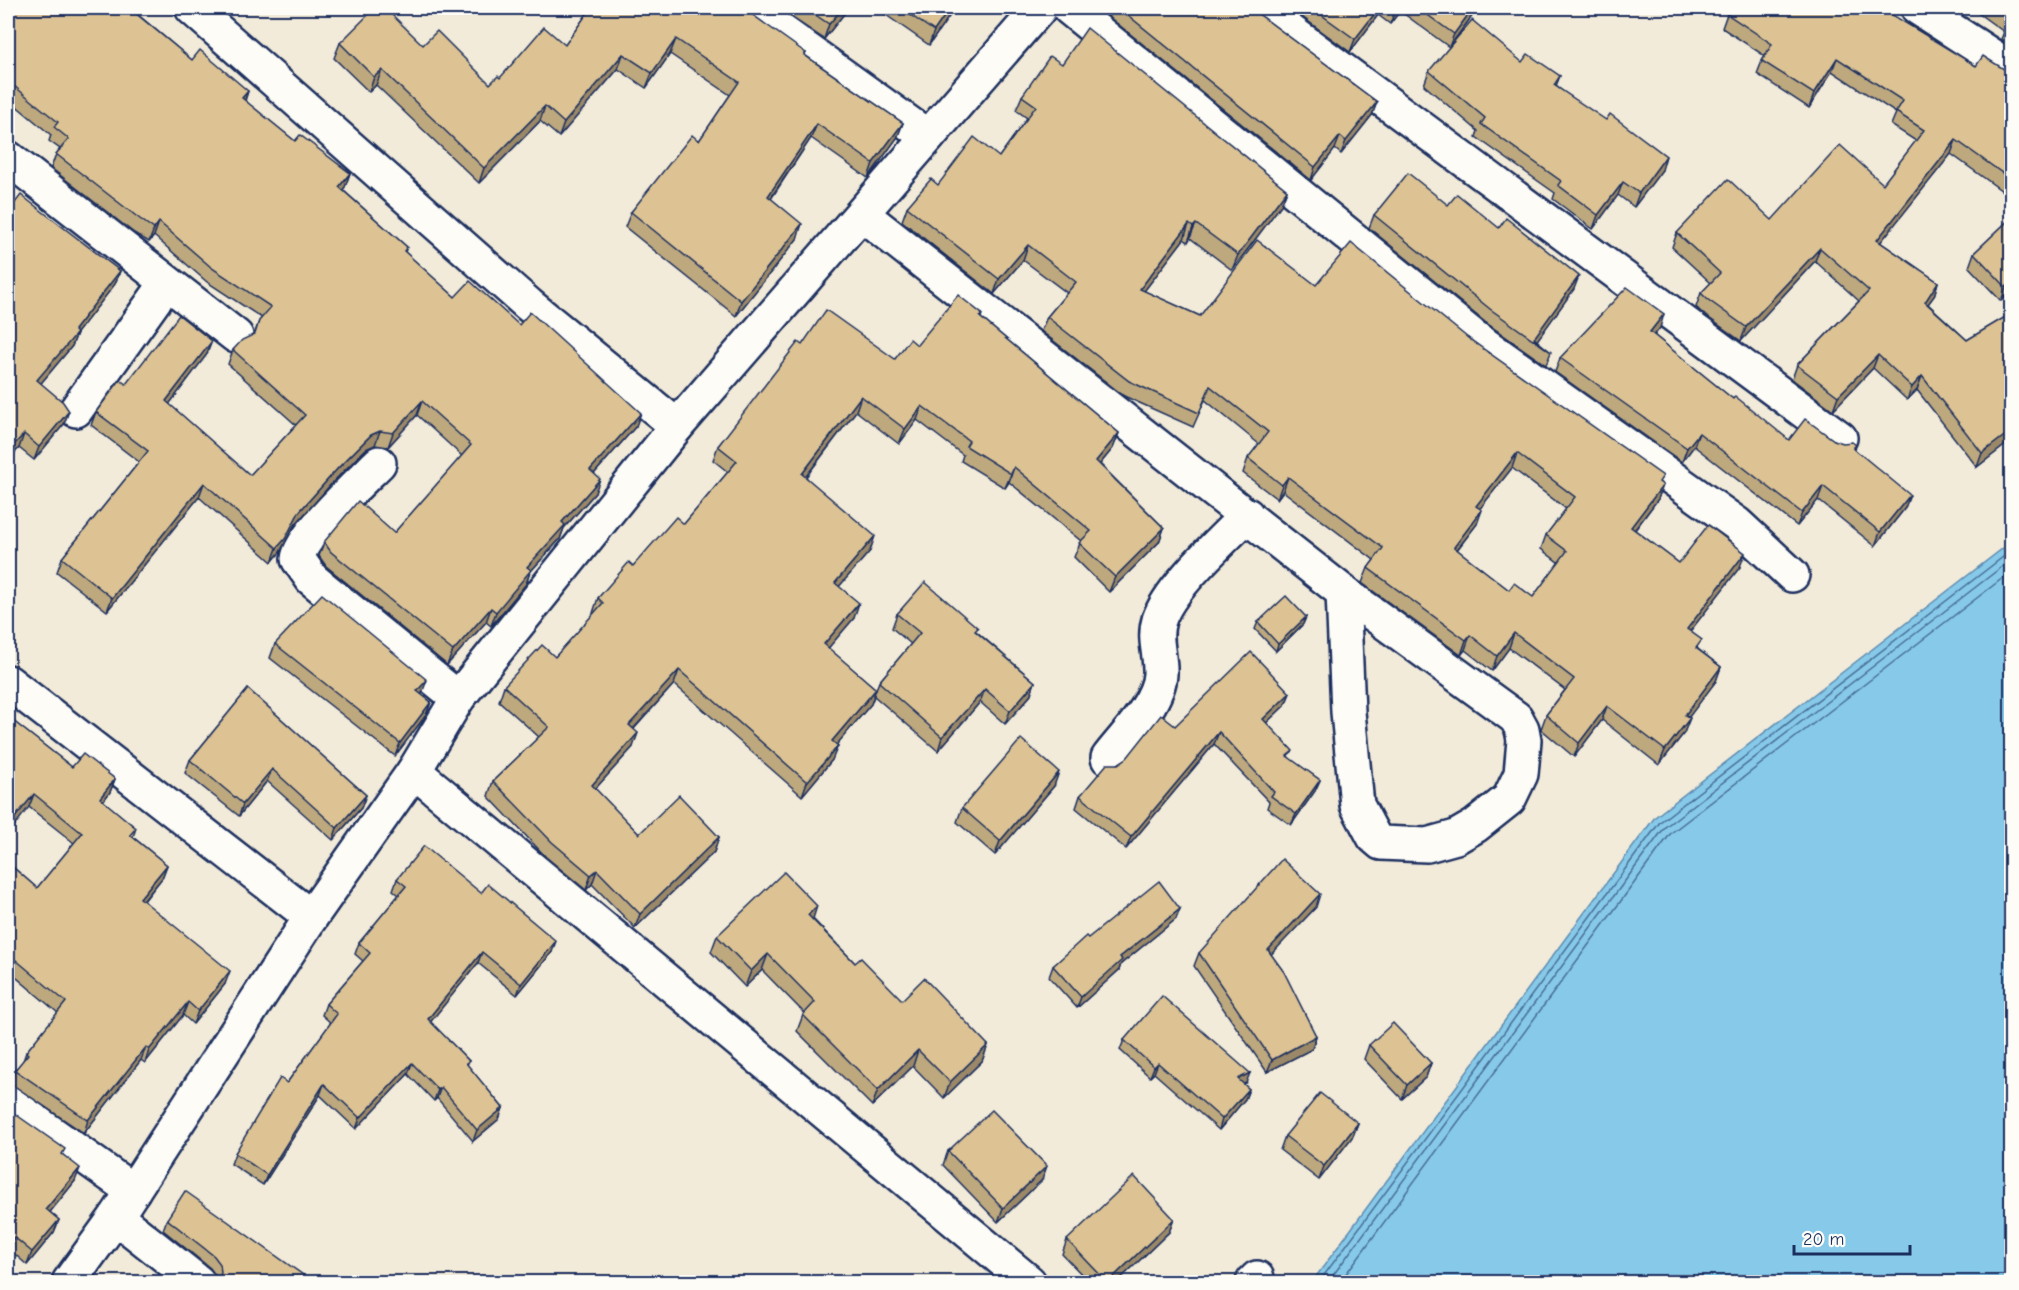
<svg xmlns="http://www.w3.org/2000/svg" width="2019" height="1290" viewBox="0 0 2019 1290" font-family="'Comic Neue',sans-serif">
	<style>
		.water { fill: #87c9e8; stroke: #5c8bb1; stroke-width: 1.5 }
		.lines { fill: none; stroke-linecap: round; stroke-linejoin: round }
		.shore { stroke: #466d95; stroke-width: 1.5 }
		.minor-casing { stroke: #1b2f5e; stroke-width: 38 }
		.major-casing { stroke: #1b2f5e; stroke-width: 38 }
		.minor { stroke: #fdfcf7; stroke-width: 33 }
		.major { stroke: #fdfcf7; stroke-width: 33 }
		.wall { fill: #bea87e; stroke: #1b2f5e; stroke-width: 1.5; fill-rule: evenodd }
		.shaded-wall { fill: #9b8867; stroke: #1b2f5e; stroke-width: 1.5 }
		.building { fill: #ddc393; stroke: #1b2f5e; stroke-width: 1.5; fill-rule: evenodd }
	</style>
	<rect width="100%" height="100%" fill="#f3ebd9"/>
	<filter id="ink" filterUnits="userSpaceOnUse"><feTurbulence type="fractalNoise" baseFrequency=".0167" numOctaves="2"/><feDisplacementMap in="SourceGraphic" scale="12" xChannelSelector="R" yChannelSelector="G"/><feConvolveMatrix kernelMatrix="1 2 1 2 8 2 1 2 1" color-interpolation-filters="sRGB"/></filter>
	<g filter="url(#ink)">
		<path class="water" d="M2011 542V1282H1312L1655 817Z"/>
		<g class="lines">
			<g class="shore">
				<path d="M1319 1282 1660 822 2012 550"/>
				<path d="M1328 1282 1665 827 2012 559"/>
				<path d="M1340 1282 1671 833 2012 571"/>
			</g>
			<defs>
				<g id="minor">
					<path d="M192 8 529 305 677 426"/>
					<path d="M749 8 928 137"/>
					<path d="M1069 8 1474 337 1737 524 1792 575"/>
					<path d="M1259 8 1840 438"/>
					<path d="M1918 8 2012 69"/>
					<path d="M8 158 236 336"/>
					<path d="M862 214 1343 592 1516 718 1522 729 1524 740 1521 774 1509 799 1475 826 1456 837 1427 845 1381 843 1374 837 1357 805 1348 712 1343 592"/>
					<path d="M76 410 166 284"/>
					<path d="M379 463C362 480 299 538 298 559L312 579 458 698"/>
					<path d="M8 682 311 917"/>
					<path d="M1108 758C1125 736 1159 702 1160 674 1161 655 1153 639 1159 620 1169 588 1222 541 1247 515"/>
					<path d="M414 771 1029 1282"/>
					<path d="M8 1102 133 1191"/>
					<path d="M116 1217 198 1282"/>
					<path d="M1253 1282 1257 1278"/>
				</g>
				<path id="major" d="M69 1282 116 1217 311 917 414 771 458 698 677 426 1040 8"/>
			</defs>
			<use href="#minor" class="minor-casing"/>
			<use href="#major" class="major-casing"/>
			<use href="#minor" class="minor"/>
			<use href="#major" class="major"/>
		</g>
		<g class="wall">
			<path d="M8 8 136 13 192 60 248 91 245 101 295 141 350 173 345 187 343 190 407 247 405 252 455 297 519 325 636 426 594 474 595 493 564 528 560 539 530 572 526 584 491 626 486 622 447 665 326 566 319 556 324 542 394 533 462 456 417 415 388 447 375 445 366 449 333 482 294 526 280 552 272 562 199 497 107 611 57 572 62 558 139 462 91 425 96 412 126 384 207 354 169 404 250 475 296 425 228 364 233 350 254 335 259 321 262 318 207 282 154 236 149 242 134 233 51 168 56 154 60 149 49 141 51 135 8 99Z"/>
			<path d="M591 8 806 53 805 55 903 123 897 138 868 178 811 138 771 199 797 239 736 316 625 227 631 212 699 141 730 95 670 54 646 88 618 69 559 137 540 121 479 183 376 85 369 92 334 58 340 43 423 45 490 84 500 78 565 45Z"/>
			<path d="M778 8H848L847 10 824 39Z"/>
			<path d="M876 8H955L929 45Z"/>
			<path d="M1098 8H1250L1253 10 1377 102 1372 115 1341 154 1335 149 1311 180Z"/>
			<path d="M1290 8H1478L1449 47 1400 11 1390 24 1378 15 1350 52Z"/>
			<path d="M1971 8H2012V48L2001 39 2004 32Z"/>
			<path d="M1727 14 1876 15 1976 66 2012 72V198L1951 154 1880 242 1938 282 1934 296 1928 304 1967 340 2012 313V440L1977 467 1917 390 1907 400 1873 368 1833 410 1792 379 1797 365 1859 301 1815 261 1741 341 1702 313 1696 307 1701 293 1711 283 1672 247 1677 233 1772 220 1883 184 1916 141 1891 125 1896 113 1832 71 1809 108 1757 74 1762 61 1765 56 1722 28Z"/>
			<path d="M1522 62 1560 76 1556 86 1662 170 1634 207 1618 195 1593 229 1553 199 1555 193 1476 137 1478 131 1424 85 1429 71Z"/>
			<path d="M1062 64 1287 190 1281 205 1232 270 1190 238 1188 242 1184 239 1144 291 1200 316 1316 285 1468 338 1663 485 1658 499 1635 530 1679 563 1740 567 1690 631 1698 649 1721 667 1716 681 1688 717 1684 733 1659 765 1602 720 1574 757 1541 729 1546 715 1565 690 1509 648 1492 671 1465 650 1461 655 1362 583 1368 568 1374 560 1283 491 1277 499 1243 473 1248 458 1259 444 1205 400 1193 427 1124 396 1041 331 1047 317 1067 293 1023 260 994 294 902 221 907 207 938 185 999 157 1027 118 1016 110 1022 96ZM1512 468 1566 509 1546 535 1541 549 1559 563 1533 597 1509 590 1457 550 1477 524 1480 508Z"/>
			<path d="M1448 205 1574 289 1536 341 1551 352 1546 365 1485 322 1369 228 1374 215Z"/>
			<path d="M8 212 120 271 115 284 77 333 72 346 41 383 64 424 34 460 19 448 8 460Z"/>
			<path d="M2012 217V291L2001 301 1969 267 1974 253Z"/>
			<path d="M982 314 981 318 1119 433 1113 448 1100 464 1164 528 1159 542 1109 592 1074 557 1081 541 1009 482 1005 488 961 461 963 455 917 420 899 444 856 411 806 477 870 551 839 586 854 618 828 648 876 689 879 682 911 644 892 628 897 614 977 632 1035 682 1030 696 1005 724 980 702 938 751 874 696 871 704 836 745 832 760 802 796 674 684 634 729 633 747 595 789 639 834 719 837 714 852 635 928 592 884 586 890 546 857 488 796 493 781 539 737 499 701 504 686 555 657 594 614 593 613 598 598 633 566 684 524 728 472 713 460 718 446 802 345 895 359 917 345Z"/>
			<path d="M1660 328 1654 335 1733 399 1789 440H1834L1854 449 1905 508 1875 546 1818 500 1797 526 1694 446 1682 462 1555 372 1560 358Z"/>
			<path d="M1306 617 1303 624 1276 651 1255 629 1258 622Z"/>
			<path d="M275 644 422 693 421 694 431 702 426 715 395 756 270 658Z"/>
			<path d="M248 689 366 795 361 808 333 840 267 781 239 816 185 773 190 760Z"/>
			<path d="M1290 693 1285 705 1266 723 1290 759 1320 780 1315 791 1291 825 1267 808 1269 802 1214 744 1126 849 1076 808 1080 796 1118 764 1175 726Z"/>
			<path d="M8 717 72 767 115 779 110 792 103 801 136 828 133 837 167 865 162 878 144 901 225 984 193 1024 183 1015 145 1063 141 1060 84 1133 10 1083 15 1070 23 1061 26 1052 58 1013 11 973 8 978V863L37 888 74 843 29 807Z"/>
			<path d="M1054 786 995 855 957 822 962 808Z"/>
			<path d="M397 879 552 952 517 995 478 963 430 1022 469 1061 467 1065 503 1108 499 1119 473 1141 437 1098 434 1101 408 1074 356 1129 320 1095 263 1185 231 1164 235 1153 331 1023 322 1015 326 1004 363 961 355 954 359 943 399 895 393 890Z"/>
			<path d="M1316 907 1271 954 1316 1036 1312 1049 1267 1072 1194 966 1199 953Z"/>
			<path d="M813 919 855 963 902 1000 988 1045 982 1061 944 1098 913 1066 872 1106 797 1031 803 1015 804 1013 762 970 745 987 711 952 717 936Z"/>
			<path d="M1176 919 1121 964 1119 970 1077 1008 1049 977 1053 966 1088 938Z"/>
			<path d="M1124 1040 1246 1083 1243 1084 1249 1089 1245 1099 1219 1130 1154 1073 1150 1077 1120 1050Z"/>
			<path d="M1369 1045 1431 1063 1426 1077 1402 1099 1364 1059Z"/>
			<path d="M8 1109 63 1155 75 1181 50 1212 59 1220 54 1232 27 1265 10 1250 8 1252Z"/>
			<path d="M1358 1123 1353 1136 1319 1180 1280 1150 1285 1136Z"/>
			<path d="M948 1151 1042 1180 998 1222 943 1165Z"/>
			<path d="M167 1219 312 1282H216V1276L210 1268 163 1230Z"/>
			<path d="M1174 1219 1169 1232 1117 1282H1089L1062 1254 1067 1240Z"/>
		</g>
		<g class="shaded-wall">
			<path d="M843 8H848L847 10 824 39 829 24Z"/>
			<path d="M950 8H955L929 45 934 31Z"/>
			<path d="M1379 8H1381L1378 15 1350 52 1355 39Z"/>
			<path d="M1398 8H1401L1400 11 1390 24 1395 11Z"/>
			<path d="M1473 8H1478L1449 47 1454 34Z"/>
			<path d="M676 39 670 54 646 88 652 73Z"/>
			<path d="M623 54 618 69 559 137 564 123Z"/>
			<path d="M1837 58 1832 71 1809 108 1814 94Z"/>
			<path d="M382 70 376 85 369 92 374 77Z"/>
			<path d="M248 91 243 105 242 98Z"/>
			<path d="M1377 102 1372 115 1341 154 1346 141Z"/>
			<path d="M545 106 540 121 479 183 484 168Z"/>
			<path d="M903 123 897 138 868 178 873 163Z"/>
			<path d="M817 124 811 138 762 211 768 196Z"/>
			<path d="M1340 136 1335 149 1311 180 1315 167Z"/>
			<path d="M1956 140 1951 154 1872 253 1877 240Z"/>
			<path d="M1666 156 1662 170 1634 207 1639 193Z"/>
			<path d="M350 173 345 187 334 201 339 187Z"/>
			<path d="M1623 182 1618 195 1593 229 1598 215Z"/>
			<path d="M1287 190 1281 205 1232 270 1238 255Z"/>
			<path d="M159 222 154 236 149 242 154 229Z"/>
			<path d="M802 224 797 239 736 316 741 301Z"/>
			<path d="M1189 224 1184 239 1135 303 1140 289Z"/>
			<path d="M1196 224 1190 238 1188 242 1193 227Z"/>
			<path d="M1028 245 1023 260 994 294 999 279Z"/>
			<path d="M1820 248 1815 261 1741 341 1746 327Z"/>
			<path d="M120 271 115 284 77 333 72 346 32 394 37 380 74 330Z"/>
			<path d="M1579 276 1574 289 1536 342 1534 338Z"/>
			<path d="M1938 282 1934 296 1920 315 1925 302Z"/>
			<path d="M2012 282V291L2001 301 2006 287Z"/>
			<path d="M1664 314 1660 328 1646 346 1650 332Z"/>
			<path d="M212 341 207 354 161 415 166 401Z"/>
			<path d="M1878 355 1873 368 1833 410 1838 396Z"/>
			<path d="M1922 376 1917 390 1907 400 1912 387Z"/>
			<path d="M861 396 856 411 797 488 802 474Z"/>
			<path d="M422 401 417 415 388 447 393 433Z"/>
			<path d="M922 406 917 420 899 444 905 429Z"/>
			<path d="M69 411 64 424 34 460 39 447Z"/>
			<path d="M641 413 636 426 585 484 590 470Z"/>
			<path d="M2012 430V440L1977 467 1982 453Z"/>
			<path d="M380 431 375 445 366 449 333 482 294 526 280 552 272 562 277 548 299 512 338 468 371 435Z"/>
			<path d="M1119 433 1113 448 1091 475 1096 461Z"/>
			<path d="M1699 433 1694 446 1682 462 1687 448Z"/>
			<path d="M24 434 19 448 8 460V451Z"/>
			<path d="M1517 453 1512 468 1471 520 1476 506Z"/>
			<path d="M1014 467 1009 482 1005 488Z"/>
			<path d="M1288 477 1283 491 1277 499 1282 485Z"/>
			<path d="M600 479 595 493 564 528 560 539 530 572 526 584 491 626 496 612 527 567 562 522Z"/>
			<path d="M204 483 199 497 107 611 112 598Z"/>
			<path d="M1663 485 1658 499 1626 541 1631 527Z"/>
			<path d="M1823 486 1818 500 1797 526 1802 513Z"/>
			<path d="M1910 495 1905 508 1875 546 1880 532Z"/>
			<path d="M1482 510 1477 524 1448 561 1454 547Z"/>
			<path d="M1164 528 1159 542 1109 592 1115 577Z"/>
			<path d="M875 536 870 551 830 597 835 583Z"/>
			<path d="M1745 553 1740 567 1681 643 1687 629Z"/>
			<path d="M859 603 854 618 819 659 824 644Z"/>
			<path d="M491 608 486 622 447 665 453 651Z"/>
			<path d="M1306 617 1303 624 1276 651 1278 644Z"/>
			<path d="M1514 633 1509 648 1492 671 1497 656Z"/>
			<path d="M1470 635 1465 650 1461 655 1466 640Z"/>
			<path d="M1721 667 1716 681 1680 729 1685 715Z"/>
			<path d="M679 670 674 684 624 739 629 725Z"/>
			<path d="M427 680 422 693 412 705 417 691Z"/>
			<path d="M1035 682 1030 696 1005 724 1010 711Z"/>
			<path d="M876 689 871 704 827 756 832 741Z"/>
			<path d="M985 689 980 702 938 751 942 737Z"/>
			<path d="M1290 693 1285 705 1258 731 1263 719Z"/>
			<path d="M431 702 426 715 395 756 400 743Z"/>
			<path d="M1607 706 1602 720 1574 757 1579 743Z"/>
			<path d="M1690 718 1684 733 1659 765 1665 750Z"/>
			<path d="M1219 732 1214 744 1126 849 1131 837Z"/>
			<path d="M638 733 633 747 586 799 592 785Z"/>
			<path d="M838 746 832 760 802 796 807 782Z"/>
			<path d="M272 769 267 781 239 816 243 804Z"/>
			<path d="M1059 772 1054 786 995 855 1000 841Z"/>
			<path d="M115 779 110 792 95 811 100 798Z"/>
			<path d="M1320 780 1315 791 1291 825 1296 814Z"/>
			<path d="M34 794 29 807 8 834V826Z"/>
			<path d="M366 795 361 808 333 840 337 828Z"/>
			<path d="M719 837 714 852 635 928 640 914Z"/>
			<path d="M167 865 162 878 135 911 140 898Z"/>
			<path d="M597 870 592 884 586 890 591 875Z"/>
			<path d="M1320 894 1316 907 1264 962 1268 950Z"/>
			<path d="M817 906 812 922 808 915Z"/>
			<path d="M1180 909 1176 919 1121 964 1119 970 1077 1008 1081 997 1120 957Z"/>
			<path d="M556 941 552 952 517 995 521 984Z"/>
			<path d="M482 952 478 963 424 1030 428 1019Z"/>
			<path d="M768 954 762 970 745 987 751 971Z"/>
			<path d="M16 960 11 973 8 978V971Z"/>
			<path d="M230 971 225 984 193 1024 198 1011Z"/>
			<path d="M188 1002 183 1015 145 1063 149 1050Z"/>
			<path d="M1316 1036 1312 1049 1267 1072 1272 1060Z"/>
			<path d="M988 1045 982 1061 944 1098 950 1082Z"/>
			<path d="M146 1047 141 1060 84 1133 88 1120Z"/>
			<path d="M918 1050 913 1066 872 1106 878 1090Z"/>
			<path d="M412 1063 408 1074 356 1129 360 1118Z"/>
			<path d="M1158 1063 1154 1073 1150 1077 1154 1067Z"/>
			<path d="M1431 1063 1426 1077 1402 1099 1407 1085Z"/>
			<path d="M1250 1073 1246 1083 1234 1089 1238 1079Z"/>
			<path d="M324 1084 320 1095 263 1185 267 1175Z"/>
			<path d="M441 1087 437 1098 434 1101 438 1090Z"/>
			<path d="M1249 1089 1245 1099 1219 1130 1222 1119Z"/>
			<path d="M503 1108 499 1119 473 1141 477 1130Z"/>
			<path d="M1358 1123 1353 1136 1319 1180 1324 1166Z"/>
			<path d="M1047 1166 1042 1180 998 1222 1003 1208Z"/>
			<path d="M80 1168 75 1181 42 1222 46 1209Z"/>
			<path d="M1174 1219 1169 1232 1117 1282H1108Z"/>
			<path d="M59 1220 54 1232 27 1265 32 1252Z"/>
			<path d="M14 1237 10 1250 8 1252V1242Z"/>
		</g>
		<g class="building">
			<path d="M8 8H138L134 12 192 60 200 50 248 91 242 98 295 141 300 135 350 173 339 187 407 247 404 251 455 297 470 281 519 325 530 312 641 413 590 470 600 479 562 522 565 525 527 567 531 570 496 612 491 608 453 651 331 552 324 542 358 501 394 533 471 445 422 401 393 433 380 431 371 435 338 468 299 512 285 539 277 548 204 483 112 598 62 558 148 451 96 412 120 380 126 384 179 315 212 341 166 401 250 475 305 415 233 350 242 340 255 334 259 321 271 307 212 268 159 222 154 229 140 219 56 154 69 139 54 127 58 122 8 81Z"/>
			<path d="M375 8H385L423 45 437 31 490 84 498 76 500 78 544 27 565 45 591 8H743L806 53 804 55 903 123 873 163 817 124 768 196 802 224 741 301 631 212 692 135 699 141 739 82 676 39 652 73 623 54 564 123 545 106 484 168 382 70 374 77 340 43Z"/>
			<path d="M805 8H843L829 24Z"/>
			<path d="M900 8H950L934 31Z"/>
			<path d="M1119 8H1250L1253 10 1377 102 1346 141 1340 136 1315 167Z"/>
			<path d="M1312 8H1379L1355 39Z"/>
			<path d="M1390 8H1398L1395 11Z"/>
			<path d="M1418 8H1473L1454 34Z"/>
			<path d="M1731 8H1863L1876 15 1881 8 1976 66 1983 56 2007 71 2012 72V180L1956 140 1877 240 1938 282 1925 302 1967 340 2012 313V430L1982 453 1922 376 1912 387 1878 355 1838 396 1797 365 1869 291 1820 248 1746 327 1707 299 1701 293 1720 273 1677 233 1728 179 1772 220 1840 145 1883 184 1924 130 1896 112 1903 101 1837 58 1814 94 1762 61 1772 44 1727 14Z"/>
			<path d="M1995 8H2012V30L2006 26 2011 19Z"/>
			<path d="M1472 20 1522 62 1528 54 1560 76 1554 85 1606 120 1610 114 1666 156 1639 193 1623 182 1598 215 1558 185 1561 181 1481 124 1485 118 1429 71Z"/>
			<path d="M1087 28 1287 190 1238 255 1196 224 1193 227 1189 224 1140 289 1200 316 1257 240 1316 285 1351 243 1468 338 1663 476 1659 482 1663 485 1631 527 1679 563 1708 525 1745 553 1687 629 1702 640 1696 648 1721 667 1685 715 1690 718 1665 750 1607 706 1579 743 1546 715 1574 679 1514 633 1497 656 1470 635 1466 640 1368 568 1383 548 1288 477 1282 485 1248 458 1268 432 1210 386 1199 413 1129 381 1047 317 1076 282 1028 245 999 279 907 207 931 179 938 185 974 137 999 157 1036 106 1022 96 1050 56 1062 64ZM1517 453 1575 497 1546 535 1567 551 1533 597 1514 583 1509 590 1454 547 1482 510 1476 506Z"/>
			<path d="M1408 173 1448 205 1457 194 1499 228 1506 218 1579 276 1534 338 1551 352 1490 309 1374 215Z"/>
			<path d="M21 195 120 271 74 330 77 333 37 380 63 402 69 411 39 447 24 434 8 451V212Z"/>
			<path d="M2012 217V282L2006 287 1974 253Z"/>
			<path d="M1627 287 1664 314 1650 332 1733 399 1735 396 1789 440 1805 419 1834 440 1843 443 1852 442 1856 445 1853 448 1910 495 1880 532 1823 486 1802 513 1699 433 1687 448 1560 358Z"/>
			<path d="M958 295 982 314 980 317 1119 433 1096 461 1164 528 1115 577 1079 543 1091 531 1014 467 1011 474 966 446 969 441 922 406 905 429 861 396 802 474 875 536 835 583 859 603 824 644 876 689 832 741 838 746 807 782 679 670 629 725 638 733 592 785 639 834 679 795 719 837 640 914 597 870 591 875 552 842 493 781 549 727 504 686 542 645 555 657 603 603 598 598 629 562 633 566 676 517 684 524 737 461 718 446 798 342 802 345 826 310 895 359 910 339 917 345Z"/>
			<path d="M925 582 978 628 975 631 1035 682 1010 711 985 689 942 737 879 682 920 633 897 614Z"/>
			<path d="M322 594 427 680 417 691 431 702 400 743 275 644Z"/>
			<path d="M1286 596 1306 617 1278 644 1258 622Z"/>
			<path d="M1251 652 1290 693 1263 719 1293 751 1287 756 1320 780 1296 814 1271 796 1274 792 1219 732 1131 837 1080 796 1107 764H1118L1127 758 1161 715 1175 726Z"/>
			<path d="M248 689 366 795 337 828 272 769 243 804 190 760Z"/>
			<path d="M8 717 72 767 83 754 115 779 100 798 136 828 130 835 167 865 140 898 230 971 198 1011 188 1002 149 1050 146 1047 88 1120 15 1070 28 1054 26 1052 66 1002 16 960 8 971V863L37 888 82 833 34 794 8 826Z"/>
			<path d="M1021 739 1059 772 1000 841 962 808Z"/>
			<path d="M424 846 481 893 488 884 556 941 521 984 482 952 428 1019 469 1061 466 1063 503 1108 477 1130 441 1087 438 1090 412 1063 360 1118 324 1084 267 1175 235 1153 280 1078 287 1083 337 1014 326 1004 370 953 359 943 406 886 397 879Z"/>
			<path d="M1282 859 1320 894 1268 950 1284 972 1316 1036 1272 1060 1199 953Z"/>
			<path d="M784 872 817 906 808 915 855 963 861 958 902 1000 924 978 988 1045 950 1082 918 1050 878 1090 803 1015 815 1002 768 954 751 971 717 936Z"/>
			<path d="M1159 881 1180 909 1120 957 1122 960 1081 997 1053 966 1086 936 1088 938Z"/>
			<path d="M1162 996 1250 1073 1238 1079 1249 1089 1222 1119 1158 1063 1154 1067 1124 1040Z"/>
			<path d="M1393 1023 1431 1063 1407 1085 1369 1045Z"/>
			<path d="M1320 1093 1358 1123 1324 1166 1285 1136Z"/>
			<path d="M8 1109 65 1149 62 1154 80 1168 46 1209 59 1220 32 1252 14 1237 8 1242Z"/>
			<path d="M992 1110 1047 1166 1003 1208 948 1151Z"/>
			<path d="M1134 1176 1174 1219 1108 1282H1107L1067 1240Z"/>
			<path d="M185 1191 313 1282H216L221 1273 220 1264 214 1256 167 1219Z"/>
		</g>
	</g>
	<rect width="2019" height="1290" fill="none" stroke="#fdfcf7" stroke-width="30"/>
	<rect x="15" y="15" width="1989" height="1260" fill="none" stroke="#1b2f5e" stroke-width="2" filter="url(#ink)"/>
	<path d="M1794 1245v9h116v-9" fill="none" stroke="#1b2f5e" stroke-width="3"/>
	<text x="1803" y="1245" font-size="18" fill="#1b2f5e" stroke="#fdfcf7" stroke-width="4.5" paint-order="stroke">20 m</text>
</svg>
